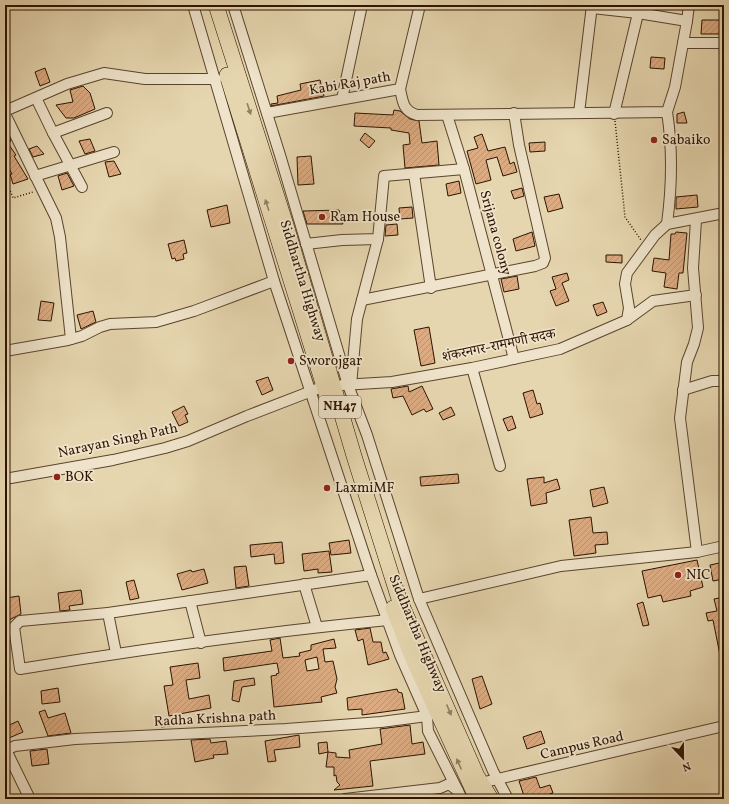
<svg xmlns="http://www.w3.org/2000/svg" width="729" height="804" viewBox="0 0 729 804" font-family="Vollkorn,'Noto Serif Devanagari',serif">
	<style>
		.building { fill: url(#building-hatch); stroke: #2c1300; fill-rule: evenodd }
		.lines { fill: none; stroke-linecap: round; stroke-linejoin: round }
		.minor-casing { stroke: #5a442c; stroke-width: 12 }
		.highway-casing { stroke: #2c1300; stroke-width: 16 }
		.path { stroke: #2c1300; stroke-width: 1.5; stroke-dasharray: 1 2; stroke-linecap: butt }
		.minor { stroke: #efe4cb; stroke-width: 10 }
		.highway { stroke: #e6d6af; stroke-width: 15 }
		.oneway { fill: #927e60 }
		.poi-dot { fill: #8f2418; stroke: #efe4cb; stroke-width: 1.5 }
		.labels { text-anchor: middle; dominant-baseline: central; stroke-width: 3.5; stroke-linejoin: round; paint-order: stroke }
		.shield { fill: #efe4cb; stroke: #66523d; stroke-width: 1 }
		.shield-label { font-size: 13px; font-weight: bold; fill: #2c1300 }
		.street-label { font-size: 14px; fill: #2c1300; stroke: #efe4cb }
		.poi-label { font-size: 14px; fill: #2c1300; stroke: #efe4cb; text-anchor: start }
	</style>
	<defs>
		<pattern id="building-hatch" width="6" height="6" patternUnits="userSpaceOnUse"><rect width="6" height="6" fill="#dcab82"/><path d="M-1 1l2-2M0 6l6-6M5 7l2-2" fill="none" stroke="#bd926e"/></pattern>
	</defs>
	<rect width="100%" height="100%" fill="#e6d6af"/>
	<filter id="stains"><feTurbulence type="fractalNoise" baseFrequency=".005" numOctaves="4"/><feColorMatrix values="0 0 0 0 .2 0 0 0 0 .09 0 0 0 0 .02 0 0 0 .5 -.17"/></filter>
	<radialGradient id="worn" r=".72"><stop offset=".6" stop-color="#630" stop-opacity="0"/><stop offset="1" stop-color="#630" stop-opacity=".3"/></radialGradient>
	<g class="building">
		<path d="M702 20H722V34H701Z"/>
		<path d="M651 57 665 58 664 69 650 68Z"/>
		<path d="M45 68 50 82 40 86 35 72Z"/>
		<path d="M320 80 324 96 271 106V104L278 103 277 96 301 90 300 84Z"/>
		<path d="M83 86 90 93 95 109 74 118H66L56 105 73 102 70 90Z"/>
		<path d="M394 110 400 111 410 119 419 121 422 143 437 141 439 165 405 168 403 145 410 144 409 133 391 130V128L354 126 355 113 393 115Z"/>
		<path d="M684 112 687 123H677V114Z"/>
		<path d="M5 129 11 141 7 142 16 155 14 156 28 179 13 184 10 174H12L5 161Z"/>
		<path d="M365 133 375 141 369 148 360 140Z"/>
		<path d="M482 134 488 151 505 147 510 164 514 162 517 172 503 176 497 157 486 160 491 180 476 184 467 151 478 148 474 137Z"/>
		<path d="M90 139 95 151 85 154 79 141Z"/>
		<path d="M545 142V151L530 152 529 143Z"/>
		<path d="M37 146 44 154 33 157 29 149Z"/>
		<path d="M311 156 314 184 298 185 297 157Z"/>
		<path d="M114 161 121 174 109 177 105 162Z"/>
		<path d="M67 173 74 186 62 190 58 176Z"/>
		<path d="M459 181 461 193 448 196 446 184Z"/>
		<path d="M522 188 524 196 514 199 511 191Z"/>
		<path d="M559 194 563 208 548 212 544 197Z"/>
		<path d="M697 195 698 207 676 209V197Z"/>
		<path d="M227 205 230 223 211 227 207 210Z"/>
		<path d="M412 207 413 218 400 219 399 208Z"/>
		<path d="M339 210 343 224H307L303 211Z"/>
		<path d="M397 224 398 235 385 236 386 225Z"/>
		<path d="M532 232 535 246 516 251 513 239Z"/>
		<path d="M676 232 687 233 683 273H679L677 289 664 287 666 273 652 271 654 258 669 260 671 234H675Z"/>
		<path d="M184 240 187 253 183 254 184 259 176 261 175 258 172 259 168 244Z"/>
		<path d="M606 255H622V263L606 262Z"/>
		<path d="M567 273 569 280 562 283 569 301 556 306 550 291 556 289 552 277Z"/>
		<path d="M517 276 519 289 504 292 501 279Z"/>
		<path d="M41 301 54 303 51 321 38 320Z"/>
		<path d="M603 302 607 312 597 316 593 305Z"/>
		<path d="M93 311 96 322 81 329 77 315Z"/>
		<path d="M429 327 435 363 421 366 414 330Z"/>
		<path d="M268 377 273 390 262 395 256 381Z"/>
		<path d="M408 386 409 392 422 386 433 409 426 412 424 409 412 415 403 396 393 398 391 389Z"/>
		<path d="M533 390 537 404 540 403 543 414 530 418 523 393Z"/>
		<path d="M184 406 188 414 185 415 188 422 179 426 172 412Z"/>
		<path d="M451 407 455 415 443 420 439 413Z"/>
		<path d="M512 416 516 428 508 431 503 419Z"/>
		<path d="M458 474 459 483 421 486 420 477Z"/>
		<path d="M544 477V483L557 479 560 489 546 493 547 503 531 506 527 479Z"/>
		<path d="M604 487 608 503 593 507 590 490Z"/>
		<path d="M591 517 593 533 607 532 608 544 595 545 596 553 574 556 569 520Z"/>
		<path d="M349 540 351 553 331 555 329 543Z"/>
		<path d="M282 542 284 563 275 564 274 554 251 557 250 545Z"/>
		<path d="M329 551 332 572 318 573V569L304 571 302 554Z"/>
		<path d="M697 560 703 587 690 591 691 596 663 602 661 595 648 598 642 571Z"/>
		<path d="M724 562V579L713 581 710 565Z"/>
		<path d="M246 566 249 586 236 588 234 567Z"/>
		<path d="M204 569 208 583 182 590 177 574 191 570 192 572Z"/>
		<path d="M134 580 139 598 130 600 126 582Z"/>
		<path d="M81 590 83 604 69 606 70 610 60 611 58 593Z"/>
		<path d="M19 596 21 614 9 620 6 598Z"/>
		<path d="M724 597V660H721L713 620 708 621 706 613 717 611 714 599Z"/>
		<path d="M643 602 649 625 643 626 637 604Z"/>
		<path d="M370 628 373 642H381L383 653 386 652 389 659 368 665 363 639 358 641 355 630Z"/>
		<path d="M280 638 283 658 300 656 299 653 311 650V645L334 639 336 648 323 649 325 662 333 661 337 679 335 687 337 693 321 697 322 702 274 707 271 676 277 675 276 674 279 673 277 663 224 671 223 658 272 651 270 640ZM317 657 319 669 307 671 305 660Z"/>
		<path d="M198 663 200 678 186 680 189 699 209 695 211 708 169 716 164 686 173 685 170 667Z"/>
		<path d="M482 676 492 704 480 709 472 679Z"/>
		<path d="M254 678 255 685 242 687 239 702 232 700 234 681Z"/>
		<path d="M58 688 60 702 42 704 41 691Z"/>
		<path d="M397 689 398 692 402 693 405 709 362 715V709L348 710 347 698Z"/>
		<path d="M45 710 48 718 65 713 71 733 48 736 39 712Z"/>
		<path d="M169 718 170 726 161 727 159 719Z"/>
		<path d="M18 721 23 732 9 738 5 727Z"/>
		<path d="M410 725 412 744 423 742 425 754 370 761 373 786 334 790 340 785 337 782 336 775 334 776V767H326L328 752 319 754 318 743 327 742 328 752 336 753V757L350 758 349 750 382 744 380 729Z"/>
		<path d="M541 731 545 743 527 749 523 737Z"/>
		<path d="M299 735 300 747 274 750 276 761 268 762 265 741Z"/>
		<path d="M210 739 211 743 226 741 228 754 213 755 214 758 195 762 191 740Z"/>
		<path d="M47 749 49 764 32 766 30 751Z"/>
		<path d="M536 777 540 788 550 785 553 793 535 799H525L519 781Z"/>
	</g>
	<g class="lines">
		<defs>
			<g id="minor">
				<path d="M193 5 274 281 371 575 400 655 427 716 428 731 462 799"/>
				<path d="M233 5 280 155 348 385 367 435 419 599 493 771 508 799"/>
				<path d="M687 21 689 5"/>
				<path d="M683 43H724"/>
				<path d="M400 89C403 102 403 111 417 115L667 112 675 87 687 21 638 13 592 8"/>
				<path d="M36 98 53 133 82 187"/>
				<path d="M342 99 362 5"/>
				<path d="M5 111 67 84 104 73 145 79H216"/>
				<path d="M667 112C673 150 672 186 667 224"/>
				<path d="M267 113 400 89 420 5"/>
				<path d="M579 113 592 5"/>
				<path d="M5 114 56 218 60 237 71 339"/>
				<path d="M614 114 640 5"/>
				<path d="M447 115 464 169 514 359"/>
				<path d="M53 133 107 113"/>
				<path d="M414 174 431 288"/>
				<path d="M35 176 114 152"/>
				<path d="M696 220 693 268 698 328 694 344 687 362 680 418 697 552"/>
				<path d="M306 244 342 240 378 239 384 176 464 169"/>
				<path d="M362 300 535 266 543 263 545 258 519 145 514 113"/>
				<path d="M627 320 653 301 696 295"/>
				<path d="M5 351 68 340 82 336 100 327 110 324 156 322 194 311 274 281"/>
				<path d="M472 368 500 466"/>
				<path d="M342 385 392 382 472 368 560 349 627 320 629 308 625 284 627 273 655 235 667 224 724 213"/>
				<path d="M351 385 357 319 378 239"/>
				<path d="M683 390 712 381H724"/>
				<path d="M5 479 113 460 165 448 188 441 247 416 317 389"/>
				<path d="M371 575 108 613 20 621 14 627 20 669C142 649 265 632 388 620"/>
				<path d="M304 584 317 627"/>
				<path d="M419 599 561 566 697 552 724 546"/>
				<path d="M190 601 201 643"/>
				<path d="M108 613 116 653"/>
				<path d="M6 750 15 746 75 739 286 729 381 722 427 716"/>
				<path d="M6 750 30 799"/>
				<path d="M476 784 724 726"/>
				<path d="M345 799 440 788 449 784 458 791"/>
			</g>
			<g id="highway">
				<path d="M216 5 286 225 354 456 399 599 477 776 491 799"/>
				<path d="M227 75 331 409"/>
				<path d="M393 608 413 659 477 799"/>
			</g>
		</defs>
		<use href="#minor" class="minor-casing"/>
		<use href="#highway" class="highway-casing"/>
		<g class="path">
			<path d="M615 121 625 217 641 240"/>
			<path d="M5 177 13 198 33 192"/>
		</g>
		<use href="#minor" class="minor"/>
		<use href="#highway" class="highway"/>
	</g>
	<defs><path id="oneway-solid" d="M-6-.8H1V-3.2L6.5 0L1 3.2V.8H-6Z"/></defs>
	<g class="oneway">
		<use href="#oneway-solid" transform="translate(249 109) rotate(72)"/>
		<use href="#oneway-solid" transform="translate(267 205) rotate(-108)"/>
		<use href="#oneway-solid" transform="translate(449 710) rotate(67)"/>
		<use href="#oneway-solid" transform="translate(459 764) rotate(-114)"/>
	</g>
	<g class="poi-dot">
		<circle cx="654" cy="140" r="4"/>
		<circle cx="322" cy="217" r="4"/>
		<circle cx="291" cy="361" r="4"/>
		<circle cx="57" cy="477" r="4"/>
		<circle cx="327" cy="488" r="4"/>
		<circle cx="678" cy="575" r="4"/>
	</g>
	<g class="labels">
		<rect class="shield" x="319" y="396" width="42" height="22" rx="3"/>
		<g class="shield-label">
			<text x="340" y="407">NH47</text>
		</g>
		<g class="street-label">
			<text transform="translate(350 84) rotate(-10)">Kabi Raj path</text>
			<text transform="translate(495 233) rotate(75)">Srijana colony</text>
			<text transform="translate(302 281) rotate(73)">Siddhartha Highway</text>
			<text transform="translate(499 346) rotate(-12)">शंकरनगर-राममणी सदक</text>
			<text transform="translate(118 441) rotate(-12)">Narayan Singh Path</text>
			<text transform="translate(417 634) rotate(67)">Siddhartha Highway</text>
			<text transform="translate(215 719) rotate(-3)">Radha Krishna path</text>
			<text transform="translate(582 746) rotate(-13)">Campus Road</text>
		</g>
		<g class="poi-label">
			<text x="662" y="140">Sabaiko</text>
			<text x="330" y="217">Ram House</text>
			<text x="299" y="361">Sworojgar</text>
			<text x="65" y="477">BOK</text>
			<text x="335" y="488">LaxmiMF</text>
			<text x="686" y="575">NIC</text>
		</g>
	</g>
	<rect width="729" height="804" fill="none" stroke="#e6d6af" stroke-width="20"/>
	<rect x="6" y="6" width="717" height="792" fill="none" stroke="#2c1300" stroke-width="2"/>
	<rect x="10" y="10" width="709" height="784" fill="none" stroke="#2c1300"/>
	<g transform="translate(683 758) rotate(158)" stroke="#efe4cb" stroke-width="3" paint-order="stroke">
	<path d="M0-3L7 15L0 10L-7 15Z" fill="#2c1300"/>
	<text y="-6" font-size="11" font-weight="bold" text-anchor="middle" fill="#2c1300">N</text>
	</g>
	<rect width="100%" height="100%" filter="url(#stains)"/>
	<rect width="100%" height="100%" fill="url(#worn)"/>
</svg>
